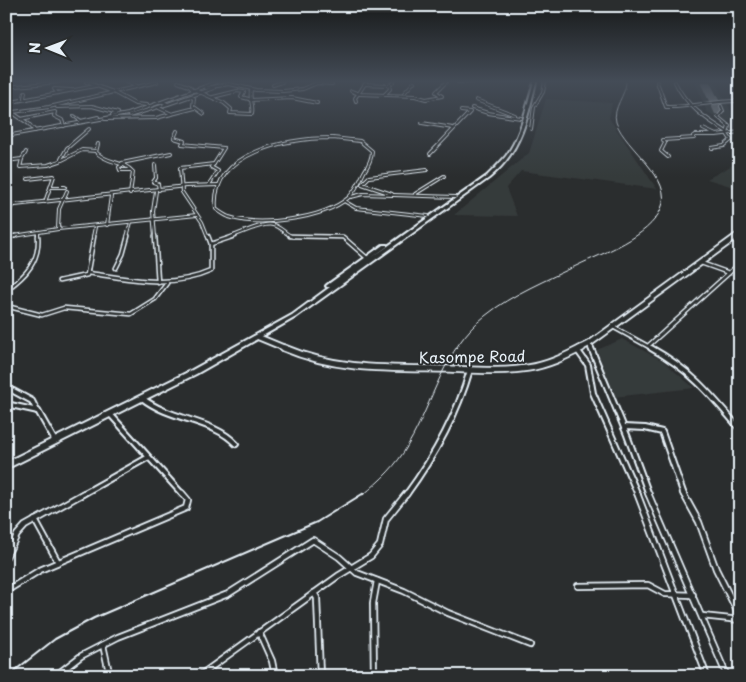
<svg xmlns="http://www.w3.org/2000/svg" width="746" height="682" viewBox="0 0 746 682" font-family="'Playpen Sans',sans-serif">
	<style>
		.built { fill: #363a3b }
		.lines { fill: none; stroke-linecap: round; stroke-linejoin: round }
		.runway { fill: #898f93; fill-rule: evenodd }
		.street-far3-casing { stroke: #e8f1f8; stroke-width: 4 }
		.street-far2-casing { stroke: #e8f1f8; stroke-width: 5.5 }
		.street-far1-casing { stroke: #e8f1f8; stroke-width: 8 }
		.street-casing { stroke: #e8f1f8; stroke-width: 8 }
		.secondary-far2-casing { stroke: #e8f1f8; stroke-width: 6 }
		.secondary-far1-casing { stroke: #e8f1f8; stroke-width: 8 }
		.secondary-casing { stroke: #e8f1f8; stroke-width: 9 }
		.highway-casing { stroke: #e8f1f8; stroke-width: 4 }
		.street-far3 { stroke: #2a2d2e; stroke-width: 2 }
		.street-far2 { stroke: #2a2d2e; stroke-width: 2.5 }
		.street-far1 { stroke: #2a2d2e; stroke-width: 4 }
		.street { stroke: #2a2d2e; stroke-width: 4.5 }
		.secondary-far2 { stroke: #2a2d2e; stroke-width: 4 }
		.secondary-far1 { stroke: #2a2d2e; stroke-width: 4.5 }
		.secondary { stroke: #2a2d2e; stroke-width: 5.5 }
		.highway { fill: #2a2d2e; fill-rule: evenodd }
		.rail-far1 { stroke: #e8f1f8; stroke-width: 1 }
		.rail { stroke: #e8f1f8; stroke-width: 2 }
		.labels { text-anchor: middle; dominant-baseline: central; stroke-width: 4; stroke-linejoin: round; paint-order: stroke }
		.street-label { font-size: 15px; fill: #e8f1f8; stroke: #2a2d2e }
	</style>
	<rect width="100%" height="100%" fill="#2a2d2e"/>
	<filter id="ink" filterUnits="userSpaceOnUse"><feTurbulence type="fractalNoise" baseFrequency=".02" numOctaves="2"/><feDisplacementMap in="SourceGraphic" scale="10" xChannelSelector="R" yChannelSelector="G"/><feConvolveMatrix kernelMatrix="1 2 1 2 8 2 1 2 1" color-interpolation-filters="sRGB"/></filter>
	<g filter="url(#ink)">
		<g class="built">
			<path d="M695 82H715L737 122 722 121 707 112Z"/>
			<path d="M546 99 612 103 609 118 657 189 521 171 506 188 517 216 454 215 529 153Z"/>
			<path d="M740 161V189L707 179Z"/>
			<path d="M622 339 663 361 694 388 614 397 597 350Z"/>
		</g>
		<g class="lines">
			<path class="runway" d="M700 82H710L725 112 723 114H715Z"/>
			<defs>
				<g id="street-far3">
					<path d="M86 82 113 92 135 104 147 105"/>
					<path d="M126 82 136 86"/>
					<path d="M178 82 189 86 194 91"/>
					<path d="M458 82H472"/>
					<path d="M657 82 666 107C691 108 715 100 740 101"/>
					<path d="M675 82C686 106 706 119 727 132"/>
					<path d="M740 83V87"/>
					<path d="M364 84 389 85 390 89 385 94"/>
					<path d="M273 85 282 82"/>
					<path d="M389 85 393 82"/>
					<path d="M6 87 58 82"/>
					<path d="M206 88 229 84 256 90 283 91 303 89 317 83 332 84"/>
					<path d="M195 90 224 103 231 109 230 113 252 114C254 106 249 100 251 90"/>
					<path d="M351 91 360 94 415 96 426 99 442 96 436 92 446 82"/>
					<path d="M25 92 24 98 27 100"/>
					<path d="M57 93 54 89 71 90"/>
					<path d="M359 93 366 82"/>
					<path d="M404 93 414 82"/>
					<path d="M191 97 194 98 193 106 204 114"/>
					<path d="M213 97 237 91 244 92 241 97 249 99"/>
					<path d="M250 100 292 98 317 103"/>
					<path d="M476 100 515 115"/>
					<path d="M356 101 355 98 358 94"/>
					<path d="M163 102 168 104 214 88"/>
					<path d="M6 103 95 86"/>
					<path d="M57 107 92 106 118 113 112 115"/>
					<path d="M159 108 172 114"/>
					<path d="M472 108 488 113 521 118"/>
					<path d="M6 113 49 107 157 82"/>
					<path d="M13 113 29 124 35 131"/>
					<path d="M74 116 81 121 98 117"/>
					<path d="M129 116 168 104"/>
					<path d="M21 119 55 112 54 116 62 120 64 126"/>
					<path d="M105 119 156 118 195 108"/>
					<path d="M422 123 453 128"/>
					<path d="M531 129 534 107 543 92 545 82"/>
					<path d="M703 129 716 135 740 132"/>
					<path d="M177 131 174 138 184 141 182 144 224 148 214 164 180 168 182 192 202 222 208 237"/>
					<path d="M6 136 128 114 217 82"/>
					<path d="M333 138 360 141 372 151C372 159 368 166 364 172 360 181 355 192 348 198 323 219 260 227 229 217 224 215 220 212 216 209 210 151 290 138 333 138Z"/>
					<path d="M98 144 96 152C107 164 123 160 133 172L130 194"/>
					<path d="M712 148 724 146 731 140 727 134 729 126 718 117 723 111 721 106"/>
					<path d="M430 154 470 112 461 111"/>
					<path d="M668 157 661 151 665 143 663 140 694 138 693 136 695 135H716"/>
					<path d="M22 159 20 167 48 165 60 161 67 148 89 129"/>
					<path d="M6 161 22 159 26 152"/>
					<path d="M60 161 82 150 96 151"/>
					<path d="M122 163 171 153"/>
					<path d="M124 164 119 167 120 170H130"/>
					<path d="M155 165 156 178 153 182 158 184 159 190"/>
					<path d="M28 179 54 176 45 202"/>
					<path d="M209 185 218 171 211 167 214 164"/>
					<path d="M51 187H65"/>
					<path d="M392 194 362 184 369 177 427 170"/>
					<path d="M415 194 444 176"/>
					<path d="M351 197 363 194 455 197"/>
					<path d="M344 201 356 208 428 216"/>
					<path d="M6 206 186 186 219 185"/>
					<path d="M6 219 12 206"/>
					<path d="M107 225 111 196"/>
					<path d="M58 229 59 209 67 191"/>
					<path d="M38 233V237"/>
					<path d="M8 237 58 229 197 215"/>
					<path d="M93 237 95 227"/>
					<path d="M127 237 131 222"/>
					<path d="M155 237 153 211 156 191"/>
					<path d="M231 237C241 233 264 222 273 225 280 227 286 234 293 237"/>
				</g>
				<g id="street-far2">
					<path d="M155 236 158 282"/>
					<path d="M290 236 343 237 367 258"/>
					<path d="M6 237 16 236"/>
					<path d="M211 244 235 236"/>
					<path d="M701 263 729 273"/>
					<path d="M116 268 123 254 128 236"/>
					<path d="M88 273C129 279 171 289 211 271V244L208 236"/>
					<path d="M59 281 87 275 94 236"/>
					<path d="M6 290C26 276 40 261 38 236"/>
					<path d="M6 306 42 315 64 308 131 314 155 299 167 283"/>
					<path d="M613 327 653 349"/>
					<path d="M589 344 591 349"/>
					<path d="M648 346 740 263"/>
				</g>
				<g id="street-far1">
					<path d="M591 348 627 435 649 495"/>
					<path d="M651 348C691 370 711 395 740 429"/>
					<path d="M578 351 588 365 593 393 638 495"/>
					<path d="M6 387 32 401 37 411"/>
					<path d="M142 398C171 421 213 419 236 444"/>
					<path d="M6 404 38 411 55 441"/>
					<path d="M110 414 183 495"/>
					<path d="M624 427 645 428 662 432 684 495"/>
					<path d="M81 495 147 458"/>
					<path d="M406 495C434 457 457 415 470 370"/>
				</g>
				<g id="street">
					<path d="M637 493 707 676"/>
					<path d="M648 493 727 676"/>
					<path d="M683 493 699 522 716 569 740 617"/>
					<path d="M35 520 58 562"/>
					<path d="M6 557 17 535 25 526 84 493"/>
					<path d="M578 586 648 585 665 594 693 595"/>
					<path d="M6 591 40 570 186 508 188 500 182 493"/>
					<path d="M314 593 317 598 320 676"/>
					<path d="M702 616 740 620"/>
					<path d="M259 632 272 661 275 676"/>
					<path d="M103 645 109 672 107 676"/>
					<path d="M55 676 81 656 118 637 228 594 313 540 339 557 357 573 404 591 448 613 530 645"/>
					<path d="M199 676 338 576 371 556 380 545 386 519 407 493"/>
					<path d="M374 676 373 603 377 581"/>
				</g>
				<path id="secondary-far2" d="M735 237 740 233"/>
				<g id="secondary-far1">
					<path d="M258 337 287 349"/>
					<path d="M579 349 589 344 737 236"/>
				</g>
				<path id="secondary" d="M284 348C338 371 391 368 449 369 475 370 503 372 528 368 548 365 564 357 582 348"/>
				<path id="highway" d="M534 82H536C530 107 525 133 510 155 504 164 497 171 489 178L296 317 196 374 6 469V462L192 370 292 315 330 287H327L326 286 327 285 383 245H387V247L371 258 487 176C493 170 500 163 506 156 522 134 526 107 534 82Z"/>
			</defs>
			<use href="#street-far3" class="street-far3-casing"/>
			<use href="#street-far2" class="street-far2-casing"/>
			<use href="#street-far1" class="street-far1-casing"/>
			<use href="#street" class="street-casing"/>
			<use href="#secondary-far2" class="secondary-far2-casing"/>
			<use href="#secondary-far1" class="secondary-far1-casing"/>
			<use href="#secondary" class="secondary-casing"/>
			<use href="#highway" class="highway-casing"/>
			<use href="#street-far3" class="street-far3"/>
			<use href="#street-far2" class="street-far2"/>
			<use href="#street-far1" class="street-far1"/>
			<use href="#street" class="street"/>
			<use href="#secondary-far2" class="secondary-far2"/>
			<use href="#secondary-far1" class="secondary-far1"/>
			<use href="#secondary" class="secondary"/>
			<use href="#highway" class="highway"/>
			<path class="rail-far1" d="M363 495C381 480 397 465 408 445 434 401 443 349 485 316 512 294 547 280 578 265 603 253 649 237 661 209 675 178 625 149 616 122 612 108 626 95 626 82"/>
			<path class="rail" d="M8 676 55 639 94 618 317 522 364 493"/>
		</g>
	</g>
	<linearGradient id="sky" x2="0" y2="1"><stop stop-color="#171919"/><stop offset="0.46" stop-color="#444c57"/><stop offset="1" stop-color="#444c57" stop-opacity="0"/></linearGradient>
	<rect width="746" height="177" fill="url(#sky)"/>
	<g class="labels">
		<g class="street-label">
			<text transform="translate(472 356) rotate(-1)">Kasompe Road</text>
		</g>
	</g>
	<rect width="746" height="682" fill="none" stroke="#2a2d2e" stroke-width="25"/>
	<rect x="12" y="12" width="721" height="657" fill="none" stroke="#e8f1f8" stroke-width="2" filter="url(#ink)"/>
	<g transform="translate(48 48) rotate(271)" stroke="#2a2d2e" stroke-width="4" paint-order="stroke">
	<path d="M0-4L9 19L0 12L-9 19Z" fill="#e8f1f8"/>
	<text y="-8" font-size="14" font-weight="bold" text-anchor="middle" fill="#e8f1f8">N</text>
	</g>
</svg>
